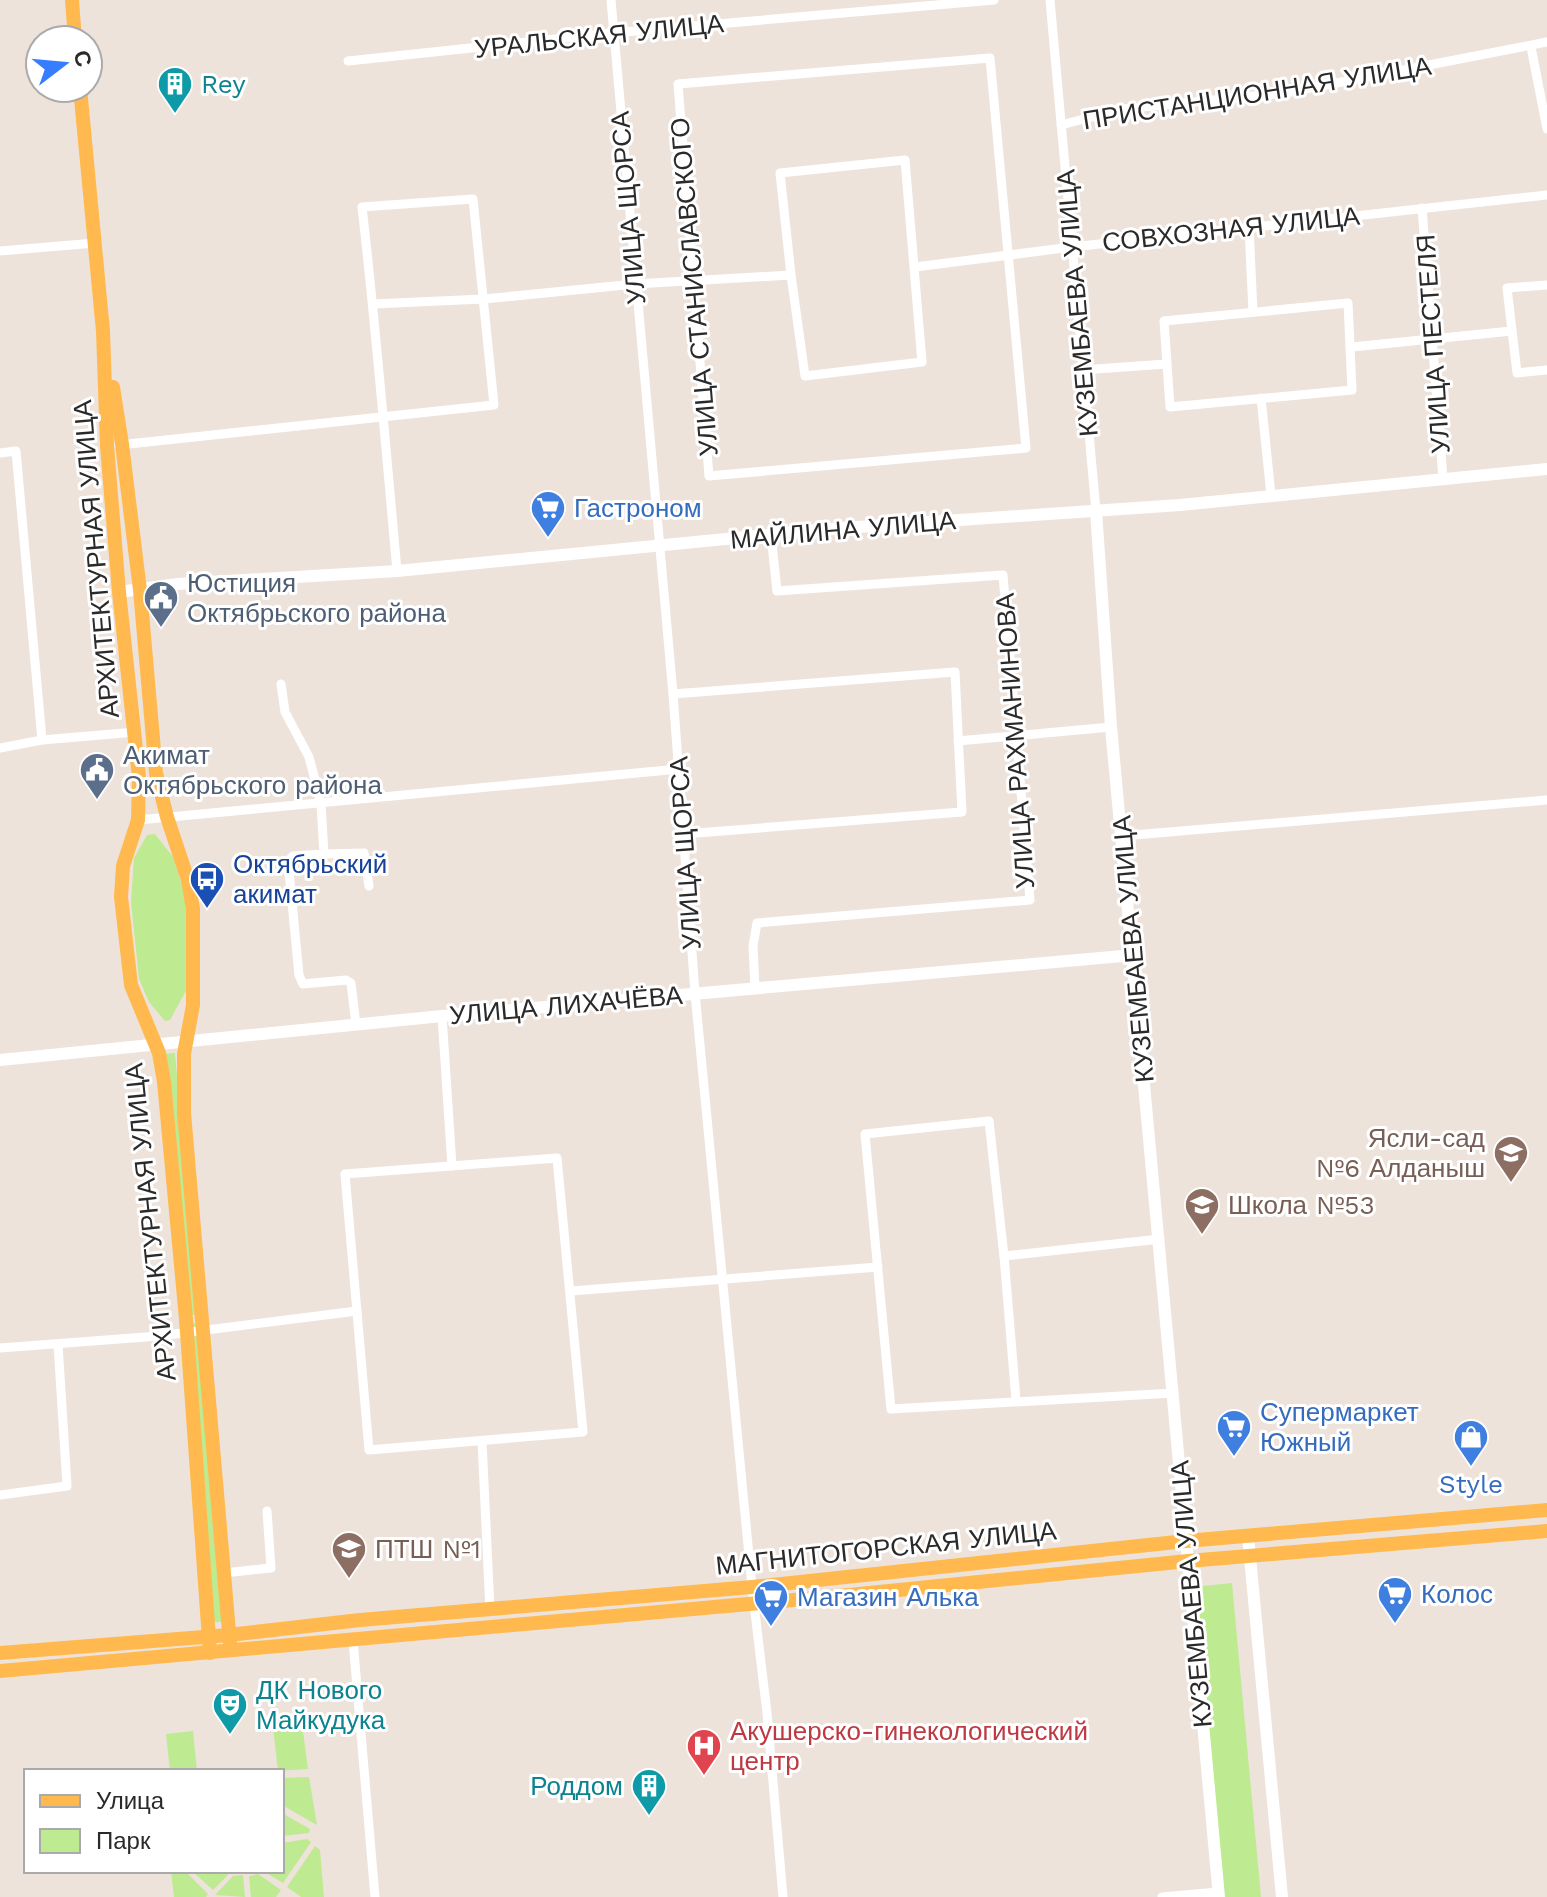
<svg xmlns="http://www.w3.org/2000/svg" width="1547" height="1897" viewBox="0 0 1547 1897" font-family="'Work Sans',sans-serif">
	<style>
		.green { fill: #beea91 }
		.lines { fill: none; stroke-linecap: round; stroke-linejoin: round }
		.street { stroke: #fff; stroke-width: 9 }
		.secondary { stroke: #fff; stroke-width: 12 }
		.primary { stroke: #ffb94f; stroke-width: 14 }
		.labels { text-anchor: middle; dominant-baseline: central; stroke-width: 6; stroke-linejoin: round; paint-order: stroke }
		.street-label { font-size: 26px; fill: #2a2a2a; stroke: #fff }
		.culture-label { font-size: 26px; fill: #0d838f; stroke: #fff; text-anchor: start }
		.shop-label { font-size: 26px; fill: #366cbe; stroke: #fff; text-anchor: start }
		.service-label { font-size: 26px; fill: #4e5e75; stroke: #fff; text-anchor: start }
		.transit-label { font-size: 26px; fill: #164399; stroke: #fff; text-anchor: start }
		.education-label { font-size: 26px; fill: #785e54; stroke: #fff; text-anchor: start }
		.health-label { font-size: 26px; fill: #be3a42; stroke: #fff; text-anchor: start }
	</style>
	<rect width="100%" height="100%" fill="#eee3db"/>
	<g class="green">
		<path d="M155 834 173 857 184 891 188 933 187 989 170 1020 165 1021 149 1002 139 979 131 902 134 858 147 835Z"/>
		<path d="M175 1053 197 1315H188L163 1054Z"/>
		<path d="M199 1323 224 1621 212 1623 188 1324Z"/>
		<path d="M1232 1583 1261 1897H1219L1192 1587Z"/>
		<path d="M302 1724 308 1769 278 1771 273 1727Z"/>
		<path d="M193 1731 197 1771H170L166 1734Z"/>
		<path d="M309 1777 317 1825 282 1805V1778Z"/>
		<path d="M282 1813 310 1829 309 1833 282 1836Z"/>
		<path d="M307 1839 311 1842 283 1883 263 1871H282V1843Z"/>
		<path d="M315 1846 320 1850 324 1897H301L287 1887Z"/>
		<path d="M171 1871H185L208 1894 206 1897H174Z"/>
		<path d="M192 1871H227L228 1875 213 1890Z"/>
		<path d="M258 1874 281 1890 276 1897H251L249 1876Z"/>
		<path d="M243 1875 245 1897 215 1895 233 1876Z"/>
	</g>
	<g class="lines">
		<g class="street">
			<path d="M611 0 673 694 695 993 752 1587 767 1713 783 1897"/>
			<path d="M1050 0 1096 511"/>
			<path d="M1531 47 1547 129"/>
			<path d="M990 58 1026 448 709 476 678 84Z"/>
			<path d="M348 61 613 33 994 0"/>
			<path d="M1061 125 1122 109 1285 93 1547 42"/>
			<path d="M905 160 922 362 805 376 791 275 780 173Z"/>
			<path d="M1422 208 1443 479"/>
			<path d="M1249 227 1253 312"/>
			<path d="M0 251 95 243"/>
			<path d="M915 267 1072 247 1547 195"/>
			<path d="M1547 285 1507 288 1517 373 1547 370"/>
			<path d="M1348 303 1352 390 1170 407 1164 321Z"/>
			<path d="M373 304 484 299 635 284 791 275"/>
			<path d="M1352 347 1512 331"/>
			<path d="M1082 370 1166 364"/>
			<path d="M1261 398 1271 495"/>
			<path d="M119 445 494 405 473 199 362 207C376 328 386 450 397 571"/>
			<path d="M0 453 16 451 42 740"/>
			<path d="M281 684 285 712 309 757 315 780 321 804 324 854 293 856 288 861 299 975 303 984 346 980 351 983 356 1025"/>
			<path d="M673 694 955 672 962 812 684 834"/>
			<path d="M958 741 1111 727"/>
			<path d="M0 748 42 740 136 732"/>
			<path d="M138 820 679 769"/>
			<path d="M1122 836 1547 800"/>
			<path d="M324 854 364 853 369 886"/>
			<path d="M755 988 753 946 757 923 1030 900 1003 575 777 591 771 535"/>
			<path d="M442 1016 452 1166"/>
			<path d="M557 1158 583 1432 369 1450 345 1174Z"/>
			<path d="M1004 1256 1160 1239"/>
			<path d="M571 1291 878 1267"/>
			<path d="M0 1348 159 1336 357 1311"/>
			<path d="M1016 1400 1004 1256 989 1121 865 1134 891 1409 1174 1393"/>
			<path d="M482 1441 490 1610"/>
			<path d="M0 1495 67 1486 58 1344"/>
			<path d="M224 1573 271 1568 267 1511"/>
			<path d="M353 1640 375 1897"/>
			<path d="M1162 1897 1218 1892"/>
		</g>
		<g class="secondary">
			<path d="M1096 511 1111 727 1219 1897"/>
			<path d="M119 592 178 584 397 571 828 529 1180 505 1547 469"/>
			<path d="M0 1060 442 1016 1134 955"/>
			<path d="M1248 1536 1282 1897"/>
		</g>
		<g class="primary">
			<path d="M72 0 75 40"/>
			<path d="M80 88 103 331 107 446 119 592 139 777 138 820 123 866 121 897 131 985 159 1053 164 1082 186 1319 210 1653"/>
			<path d="M113 387 122 444 140 590 156 773 167 817 188 880 193 909V1005L184 1054V1113L230 1643"/>
			<path d="M0 1653 229 1635 360 1620 752 1587 1186 1541 1547 1510"/>
			<path d="M0 1671 849 1595 1188 1561 1547 1531"/>
		</g>
	</g>
	<defs>
		<symbol id="building-pin" viewBox="-11 -11 22 30"><path d="M0 17L-7.5 6A9.5 9.5 0 1 1 7.5 6Z" fill="#0f9aa8" stroke="#fff"/><path d="M-4-6H4V6H1V3H-1V6H-4ZM-2.5-4.3h1.7v1.8h-1.7ZM.8-4.3h1.7v1.8H.8ZM-2.5-1h1.7V.8h-1.7ZM.8-1h1.7V.8H.8Z" fill="#fff"/></symbol>
		<symbol id="supermarket-pin" viewBox="-11 -11 22 30"><path d="M0 17L-7.5 6A9.5 9.5 0 1 1 7.5 6Z" fill="#3f7fe0" stroke="#fff"/><path d="M-6-5.5h2.5l.6 2H6L4.5 2H-2.5L-4.4-4H-6ZM-1.5 3.2a1.3 1.3 0 1 0 .1 0ZM3 3.2a1.3 1.3 0 1 0 .1 0Z" fill="#fff"/></symbol>
		<symbol id="civic-pin" viewBox="-11 -11 22 30"><path d="M0 17L-7.5 6A9.5 9.5 0 1 1 7.5 6Z" fill="#5c6f8a" stroke="#fff"/><path d="M-.6-6.5H3V-4.5H.6V-3L4-1V1h2V6H-6V1h2V-1L-.6-3ZM-1.2 2.5V6h2.4V2.5Z" fill="#fff"/></symbol>
		<symbol id="bus-pin" viewBox="-11 -11 22 30"><path d="M0 17L-7.5 6A9.5 9.5 0 1 1 7.5 6Z" fill="#1a4fb4" stroke="#fff"/><path d="M-5-6H5V4H4V6H2V4H-2V6H-4V4H-5ZM-3.5-4V0h7V-4ZM-3.5 1.2v1.5H-2V1.2ZM2 1.2v1.5H3.5V1.2Z" fill="#fff"/></symbol>
		<symbol id="school-pin" viewBox="-11 -11 22 30"><path d="M0 17L-7.5 6A9.5 9.5 0 1 1 7.5 6Z" fill="#8d6e63" stroke="#fff"/><path d="M0-5L7-2L0 1L-7-2ZM-4 1L0 2.5L4 1V4Q0 6-4 4Z" fill="#fff"/></symbol>
		<symbol id="shop-pin" viewBox="-11 -11 22 30"><path d="M0 17L-7.5 6A9.5 9.5 0 1 1 7.5 6Z" fill="#3f7fe0" stroke="#fff"/><path d="M-5-2.5h2.3a2.7 3.5 0 0 1 5.4 0H5L5.5 6h-11ZM-1.5-2.5h3a1.5 2.3 0 0 0-3 0Z" fill="#fff"/></symbol>
		<symbol id="theatre-pin" viewBox="-11 -11 22 30"><path d="M0 17L-7.5 6A9.5 9.5 0 1 1 7.5 6Z" fill="#0f9aa8" stroke="#fff"/><path d="M-5-5.5Q0-4 5-5.5V0Q5 5 0 6Q-5 5-5 0ZM-3.3-2.5H-1v1.5H-3.3ZM1-2.5H3.3v1.5H1ZM-2.8 1Q0 5.5 2.8 1Z" fill="#fff"/></symbol>
		<symbol id="hospital-pin" viewBox="-11 -11 22 30"><path d="M0 17L-7.5 6A9.5 9.5 0 1 1 7.5 6Z" fill="#e0444e" stroke="#fff"/><path d="M-5-5h3v3.5h4V-5h3V5h-3V1.5h-4V5h-3Z" fill="#fff"/></symbol>
	</defs>
	<g fill-rule="evenodd">
		<use href="#building-pin" x="155" y="64" width="40" height="54"/>
		<use href="#supermarket-pin" x="528" y="488" width="40" height="54"/>
		<use href="#civic-pin" x="141" y="578" width="40" height="54"/>
		<use href="#civic-pin" x="77" y="750" width="40" height="54"/>
		<use href="#bus-pin" x="187" y="859" width="40" height="54"/>
		<use href="#school-pin" x="1491" y="1133" width="40" height="54"/>
		<use href="#school-pin" x="1182" y="1185" width="40" height="54"/>
		<use href="#supermarket-pin" x="1214" y="1407" width="40" height="54"/>
		<use href="#shop-pin" x="1451" y="1417" width="40" height="54"/>
		<use href="#school-pin" x="329" y="1529" width="40" height="54"/>
		<use href="#supermarket-pin" x="1375" y="1574" width="40" height="54"/>
		<use href="#supermarket-pin" x="751" y="1577" width="40" height="54"/>
		<use href="#theatre-pin" x="210" y="1685" width="40" height="54"/>
		<use href="#hospital-pin" x="684" y="1726" width="40" height="54"/>
		<use href="#building-pin" x="629" y="1766" width="40" height="54"/>
	</g>
	<g class="labels">
		<g class="street-label">
			<text transform="translate(599 36) rotate(-6)">УРАЛЬСКАЯ УЛИЦА</text>
			<text transform="translate(1257 93) rotate(-9)">ПРИСТАНЦИОННАЯ УЛИЦА</text>
			<text transform="translate(628 208) rotate(-95)">УЛИЦА ЩОРСА</text>
			<text transform="translate(1231 229) rotate(-6)">СОВХОЗНАЯ УЛИЦА</text>
			<text transform="translate(694 287) rotate(-95)">УЛИЦА СТАНИСЛАВСКОГО</text>
			<text transform="translate(1077 303) rotate(-95)">КУЗЕМБАЕВА УЛИЦА</text>
			<text transform="translate(1433 344) rotate(-94)">УЛИЦА ПЕСТЕЛЯ</text>
			<text transform="translate(843 530) rotate(-5)">МАЙЛИНА УЛИЦА</text>
			<text transform="translate(96 559) rotate(-95)">АРХИТЕКТУРНАЯ УЛИЦА</text>
			<text transform="translate(1015 741) rotate(-94)">УЛИЦА РАХМАНИНОВА</text>
			<text transform="translate(685 853) rotate(-94)">УЛИЦА ЩОРСА</text>
			<text transform="translate(1133 949) rotate(-95)">КУЗЕМБАЕВА УЛИЦА</text>
			<text transform="translate(566 1005) rotate(-5)">УЛИЦА ЛИХАЧЁВА</text>
			<text transform="translate(150 1222) rotate(-96)">АРХИТЕКТУРНАЯ УЛИЦА</text>
			<text transform="translate(886 1548) rotate(-6)">МАГНИТОГОРСКАЯ УЛИЦА</text>
			<text transform="translate(1191 1594) rotate(-95)">КУЗЕМБАЕВА УЛИЦА</text>
		</g>
		<g class="culture-label">
			<text x="201" y="84">Rey</text>
			<text x="256" y="1690">ДК Нового<tspan x="256" dy="30">Майкудука</tspan></text>
			<text x="623" y="1786" text-anchor="end">Роддом</text>
		</g>
		<g class="shop-label">
			<text x="574" y="508">Гастроном</text>
			<text x="1260" y="1412">Супермаркет<tspan x="1260" dy="30">Южный</tspan></text>
			<text x="1471" y="1484" text-anchor="middle">Style</text>
			<text x="1421" y="1594">Колос</text>
			<text x="797" y="1597">Магазин Алька</text>
		</g>
		<g class="service-label">
			<text x="187" y="583">Юстиция<tspan x="187" dy="30">Октябрьского района</tspan></text>
			<text x="123" y="755">Акимат<tspan x="123" dy="30">Октябрьского района</tspan></text>
		</g>
		<g class="transit-label">
			<text x="233" y="864">Октябрьский<tspan x="233" dy="30">акимат</tspan></text>
		</g>
		<g class="education-label">
			<text x="1485" y="1138" text-anchor="end">Ясли-сад<tspan x="1485" dy="30">№6 Алданыш</tspan></text>
			<text x="1228" y="1205">Школа №53</text>
			<text x="375" y="1549">ПТШ №1</text>
		</g>
		<g class="health-label">
			<text x="730" y="1731">Акушерско-гинекологический<tspan x="730" dy="30">центр</tspan></text>
		</g>
	</g>
	<rect x="24" y="1769" width="260" height="104" fill="#ffffff" stroke="#aaaaaa" stroke-width="2"/>
	<rect x="40" y="1795" width="40" height="12" fill="#ffb94f" stroke="#aaaaaa" stroke-width="2"/>
	<text x="96" y="1809" font-size="24" fill="#2a2a2a">Улица</text>
	<rect x="40" y="1829" width="40" height="24" fill="#beea91" stroke="#aaaaaa" stroke-width="2"/>
	<text x="96" y="1849" font-size="24" fill="#2a2a2a">Парк</text>
	<g transform="translate(64 64) rotate(74)"><circle r="38" fill="#ffffff" stroke="#aaaaaa" stroke-width="2"/>
	<path d="M0-6L14 30L0 20L-14 30Z" fill="#377dff"/>
	<text y="-12" font-size="22" font-weight="bold" text-anchor="middle" fill="#2a2a2a">С</text>
	</g>
</svg>
